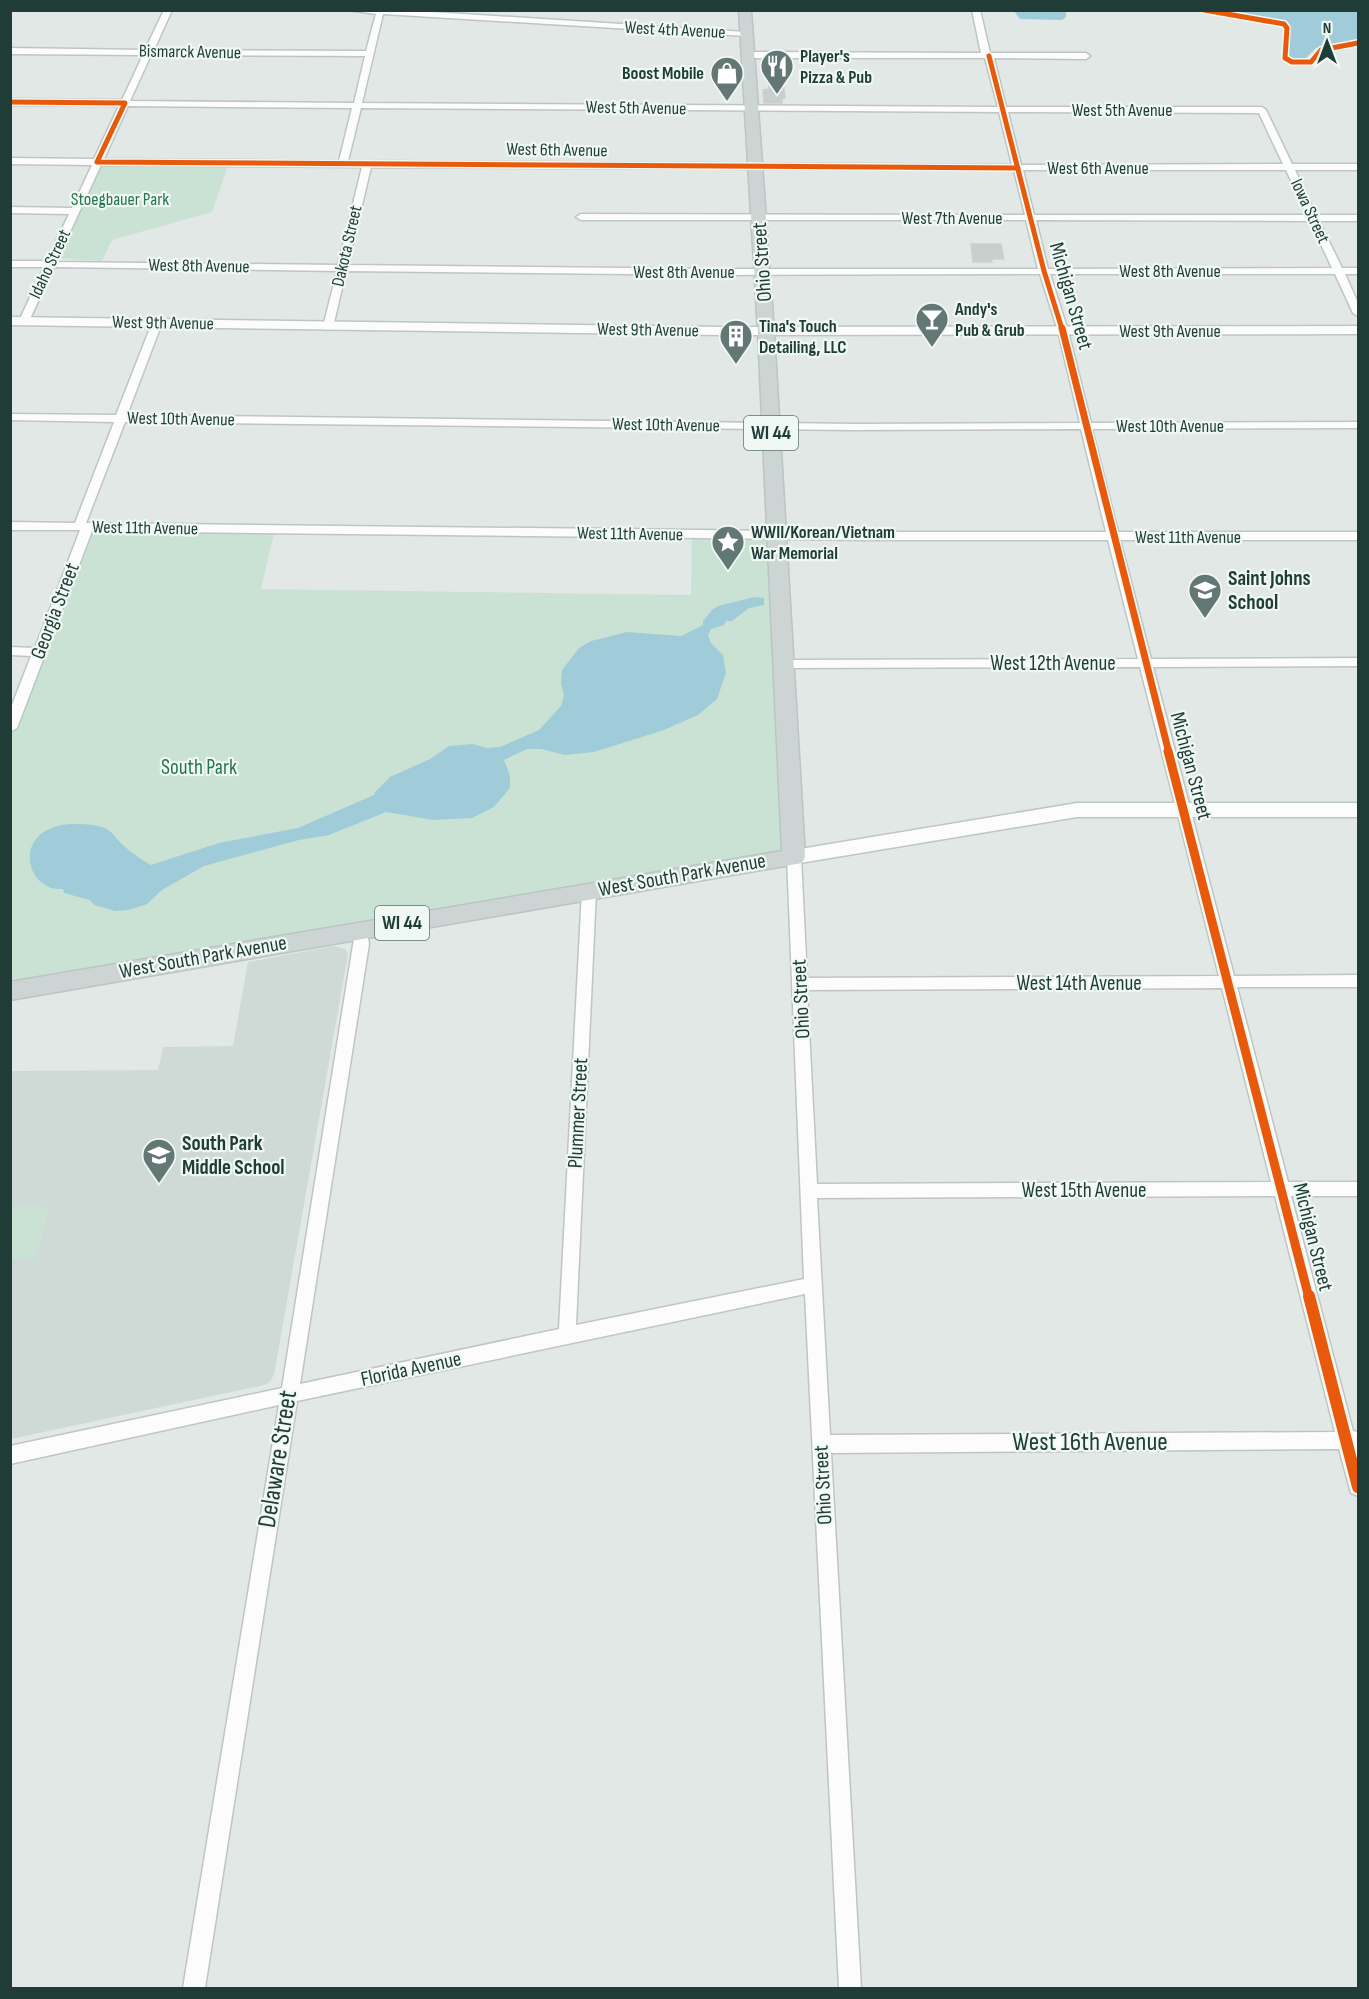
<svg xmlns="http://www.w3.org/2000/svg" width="1369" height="1999" viewBox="0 0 1369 1999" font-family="'Sofia Sans Condensed',sans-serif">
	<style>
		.built { fill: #cfdad6 }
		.green { fill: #cae2d4 }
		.water { fill: #a0ccd9 }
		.building { fill: #c9cfcd; stroke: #cbd1cf; stroke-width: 1.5 }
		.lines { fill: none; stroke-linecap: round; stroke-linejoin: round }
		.minor-casing { stroke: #bfc5c3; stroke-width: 3 }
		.secondary-casing { stroke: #bec6c4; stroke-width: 3 }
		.primary-casing { stroke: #bbc5c3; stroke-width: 3 }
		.minor { fill: #fbfcfb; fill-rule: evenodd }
		.secondary { fill: #fbfcfb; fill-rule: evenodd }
		.primary { fill: #ccd5d3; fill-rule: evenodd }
		.cycleway-far3-casing { stroke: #f0f8f4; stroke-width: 8 }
		.cycleway-far2-casing { stroke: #f0f8f4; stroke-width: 10 }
		.cycleway-far1-casing { stroke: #f0f8f4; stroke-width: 13 }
		.cycleway-casing { stroke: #f0f8f4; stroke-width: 16 }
		.cycleway-far3 { stroke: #e8590c; stroke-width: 5 }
		.cycleway-far2 { stroke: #e8590c; stroke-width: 7 }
		.cycleway-far1 { stroke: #e8590c; stroke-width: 9 }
		.cycleway { stroke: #e8590c; stroke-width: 12 }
		.labels { text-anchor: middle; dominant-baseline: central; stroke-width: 4.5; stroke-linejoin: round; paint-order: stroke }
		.far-street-label { font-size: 18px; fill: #1f3c37; stroke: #f0f8f4 }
		.far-poi-label { font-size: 18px; font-weight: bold; fill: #1f3c37; stroke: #f0f8f4; text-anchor: start }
		.far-park-label { font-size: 18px; fill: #27754d; stroke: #f0f8f4 }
		.shield { fill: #f0f8f4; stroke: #5e7470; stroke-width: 1.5 }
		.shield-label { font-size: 20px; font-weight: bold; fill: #1f3c37 }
		.street-label { font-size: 21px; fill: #1f3c37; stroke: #f0f8f4 }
		.poi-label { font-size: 21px; font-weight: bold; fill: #1f3c37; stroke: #f0f8f4; text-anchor: start }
		.park-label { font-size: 21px; fill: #27754d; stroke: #f0f8f4 }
		.near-street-label { font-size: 26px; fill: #1f3c37; stroke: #f0f8f4 }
	</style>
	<rect width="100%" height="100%" fill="#e2e8e6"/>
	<path class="built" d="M334 946 345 949 348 954 274 1375 269 1383 260 1386 11 1439 10 1071 158 1070 163 1047 233 1046 248 962Z"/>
	<g class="green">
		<path d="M97 162 229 163 212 212 112 240 102 261 53 258Z"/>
		<path d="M87 528 275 529 261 589 691 595 692 534 777 535 794 857 11 991 10 727Z"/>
		<path d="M34 1205 49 1208 35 1259H11L10 1214 13 1206Z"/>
	</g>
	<g class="water">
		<path d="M992 11 993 10 1100 11 1066 12V17L1062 20 1020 19 1014 11Z"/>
		<path d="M1219 11H1358V39L1316 48 1306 58 1287 59 1289 23Z"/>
		<path d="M754 597 764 598V605L749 608 732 621H726L724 625 711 629 708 635 711 643 723 655 726 673 717 699 698 715 664 730 594 752 565 755 541 749H527L504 760 510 776V788L494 807 472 818 433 820 386 812 329 835 299 840 204 866 162 890 147 904 129 910 115 911 94 905 90 900 64 893 63 889C24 892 10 826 73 824 83 824 95 824 105 828 111 831 114 835 118 840 127 850 140 859 151 865L219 843 298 828 374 795 375 792 390 777 430 759 449 746 473 744 486 748 500 747 539 730 561 706 564 695 561 684 562 670 579 648 591 641 627 632 681 636 703 625V621L712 610 718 606Z"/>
	</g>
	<g class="building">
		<path d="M768 73H782L785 98H782V103H764L763 90 769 89Z"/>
		<path d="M971 244H1001L1004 259H991L992 262H973Z"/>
	</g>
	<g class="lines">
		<defs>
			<path id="minor" d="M164 10H172L154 50 366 51 376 14 348 10H400L746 32 750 34 746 36 383 14 362 103 998 107 985 58H748L744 55 748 52 981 53 972 10H980L990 53H1086L1090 56 1086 59 994 58 1006 107H1262L1266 110 1292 164H1358V170H1295L1316 215H1358V221H1319L1342 268H1358V274H1345L1358 303V316L1353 313 1335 274H1050L1068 331 1091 423 1358 422V428L1092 429 1118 532H1358V540H1120L1151 659 1358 658V666L1153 667 1234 976 1358 975V987H1237L1288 1182H1358V1196H1291L1353 1431 1358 1432V1496L1351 1493 1339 1449 831 1453 861 1988H839L805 1294 297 1401 205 1988H183L279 1405 10 1464V1446L282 1388 356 926H366L369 944 300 1384 559 1329 582 891 584 887 589 886 596 891 576 1325 804 1279 787 857 789 853 794 852 801 857 807 978 1219 976 1140 667 784 668 778 664 784 660 1138 659 1108 540H867L92 531 17 728 10 732V710L31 656 10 655V647L35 648 80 530H10V522L75 523 114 422 10 420V414L116 415 152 323 157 320 162 323 127 415 855 424 1080 423 1058 331 1040 274 720 275 346 271 333 327 328 330 323 327 337 271 54 267 29 321 20 323 19 321 44 267H10V261H47L69 214 10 213V207L72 208 92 165 10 164V158L94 159 119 106 10 105V99L122 100 143 55 10 54V48L145 50ZM151 55 365 56 354 103 130 101ZM128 106 352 108 339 161 104 159ZM361 108 999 112 1012 165 348 161ZM1008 112 1259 113 1283 164 1021 165ZM101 165 362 167 338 265 56 262ZM371 167 1014 170 1025 215 581 214 576 217 581 220H1026L1038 269H720L348 265ZM1023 170H1286L1307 215H1034ZM1036 220 1310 221 1332 268 1048 269ZM125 422 855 430 1081 429 1106 532H867L86 523ZM1222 988 1271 1182 817 1184 807 990ZM1275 1196 1335 1432 830 1435 817 1198Z"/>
			<g id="secondary">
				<path d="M10 317 722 327 1358 326V334L722 335 10 325Z"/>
				<path d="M1077 803H1358V817H1077L794 864 787 862 784 857 787 852 794 850Z"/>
			</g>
			<path id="primary" d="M739 10H751L774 332 805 857 802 863 10 1000V982L782 851 758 332Z"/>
		</defs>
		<use href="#minor" class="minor-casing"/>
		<use href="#secondary" class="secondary-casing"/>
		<use href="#primary" class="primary-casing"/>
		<use href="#minor" class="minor"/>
		<use href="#secondary" class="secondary"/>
		<use href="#primary" class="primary"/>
		<defs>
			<g id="cycleway-far3">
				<path d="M1204 10 1284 24 1287 28 1285 58 1292 62H1311L1321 50 1358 43"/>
				<path d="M989 56 1044 271 1062 329"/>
				<path d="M10 102 125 103 97 162 1018 168"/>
			</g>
			<path id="cycleway-far2" d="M1062 328 1169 753"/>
			<path id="cycleway-far1" d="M1168 751 1309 1298"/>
			<path id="cycleway" d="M1309 1296 1358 1487"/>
		</defs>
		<use href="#cycleway-far3" class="cycleway-far3-casing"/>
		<use href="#cycleway-far2" class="cycleway-far2-casing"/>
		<use href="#cycleway-far1" class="cycleway-far1-casing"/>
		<use href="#cycleway" class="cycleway-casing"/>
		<use href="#cycleway-far3" class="cycleway-far3"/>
		<use href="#cycleway-far2" class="cycleway-far2"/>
		<use href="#cycleway-far1" class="cycleway-far1"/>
		<use href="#cycleway" class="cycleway"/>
	</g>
	<defs>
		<symbol id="restaurant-pin" viewBox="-11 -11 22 30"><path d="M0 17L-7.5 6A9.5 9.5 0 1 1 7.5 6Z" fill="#637874" stroke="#f0f8f4"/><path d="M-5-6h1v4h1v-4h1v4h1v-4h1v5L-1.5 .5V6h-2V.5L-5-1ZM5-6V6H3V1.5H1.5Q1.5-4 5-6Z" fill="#fff"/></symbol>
		<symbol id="shop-pin" viewBox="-11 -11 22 30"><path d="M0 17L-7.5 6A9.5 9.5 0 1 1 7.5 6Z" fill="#637874" stroke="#f0f8f4"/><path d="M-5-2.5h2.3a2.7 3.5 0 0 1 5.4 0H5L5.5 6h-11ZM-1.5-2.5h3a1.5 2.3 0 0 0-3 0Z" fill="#fff"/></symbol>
		<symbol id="bar-pin" viewBox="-11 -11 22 30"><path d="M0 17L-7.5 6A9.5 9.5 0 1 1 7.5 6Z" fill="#637874" stroke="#f0f8f4"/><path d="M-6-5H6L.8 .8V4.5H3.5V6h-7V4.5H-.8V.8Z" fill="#fff"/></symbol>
		<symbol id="building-pin" viewBox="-11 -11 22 30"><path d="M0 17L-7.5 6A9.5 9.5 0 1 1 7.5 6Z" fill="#637874" stroke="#f0f8f4"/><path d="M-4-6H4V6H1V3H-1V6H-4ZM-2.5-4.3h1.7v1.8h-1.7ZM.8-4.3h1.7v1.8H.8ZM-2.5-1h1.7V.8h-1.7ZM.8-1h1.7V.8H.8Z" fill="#fff"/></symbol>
		<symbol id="sight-pin" viewBox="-11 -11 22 30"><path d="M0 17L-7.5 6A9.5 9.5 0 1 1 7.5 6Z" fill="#637874" stroke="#f0f8f4"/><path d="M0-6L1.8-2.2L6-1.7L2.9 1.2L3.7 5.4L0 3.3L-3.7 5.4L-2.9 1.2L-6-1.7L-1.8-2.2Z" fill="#fff"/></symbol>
		<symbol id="school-pin" viewBox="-11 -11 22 30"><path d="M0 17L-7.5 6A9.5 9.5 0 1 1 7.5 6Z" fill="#637874" stroke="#f0f8f4"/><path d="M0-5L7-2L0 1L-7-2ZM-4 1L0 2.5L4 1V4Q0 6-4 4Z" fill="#fff"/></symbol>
	</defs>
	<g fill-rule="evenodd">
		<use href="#restaurant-pin" x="758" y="47" width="38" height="52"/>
		<use href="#shop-pin" x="708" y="54" width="38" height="52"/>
		<use href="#bar-pin" x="913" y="300" width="38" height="52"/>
		<use href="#building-pin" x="717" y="317" width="38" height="52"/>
		<use href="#sight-pin" x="709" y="523" width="38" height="52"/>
		<use href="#school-pin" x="1186" y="571" width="38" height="52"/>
		<use href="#school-pin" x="140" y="1136" width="38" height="52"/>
	</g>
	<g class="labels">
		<g class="far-street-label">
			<text transform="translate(675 30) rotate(3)">West 4th Avenue</text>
			<text transform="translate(190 52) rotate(1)">Bismarck Avenue</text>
			<text transform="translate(636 108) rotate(1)">West 5th Avenue</text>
			<text x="1122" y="110">West 5th Avenue</text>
			<text transform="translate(557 150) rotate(1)">West 6th Avenue</text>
			<text x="1098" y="168">West 6th Avenue</text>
			<text transform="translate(1310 211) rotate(65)">Iowa Street</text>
			<text x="952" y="218">West 7th Avenue</text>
			<text transform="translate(347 246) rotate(-77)">Dakota Street</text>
			<text transform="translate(50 264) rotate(-65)">Idaho Street</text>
			<text transform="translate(199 266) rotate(1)">West 8th Avenue</text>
			<text x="1170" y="271">West 8th Avenue</text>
			<text x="684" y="272">West 8th Avenue</text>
			<text transform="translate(163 323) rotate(1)">West 9th Avenue</text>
			<text transform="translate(648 330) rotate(1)">West 9th Avenue</text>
			<text x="1170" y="331">West 9th Avenue</text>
			<text transform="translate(181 419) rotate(1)">West 10th Avenue</text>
			<text transform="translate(666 425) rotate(1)">West 10th Avenue</text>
			<text x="1170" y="426">West 10th Avenue</text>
			<text transform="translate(145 528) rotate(1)">West 11th Avenue</text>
			<text transform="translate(630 534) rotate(1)">West 11th Avenue</text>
			<text x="1188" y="537">West 11th Avenue</text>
		</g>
		<g class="far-poi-label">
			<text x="800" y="56">Player's<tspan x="800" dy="21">Pizza &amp; Pub</tspan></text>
			<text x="704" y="73" text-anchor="end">Boost Mobile</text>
			<text x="955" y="309">Andy's<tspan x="955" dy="21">Pub &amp; Grub</tspan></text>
			<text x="759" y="326">Tina's Touch<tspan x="759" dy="21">Detailing, LLC</tspan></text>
			<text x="751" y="532">WWII/Korean/Vietnam<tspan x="751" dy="21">War Memorial</tspan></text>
		</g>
		<g class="far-park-label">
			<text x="120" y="199">Stoegbauer Park</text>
		</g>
		<g class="shield">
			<rect x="744" y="416" width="54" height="34" rx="4.5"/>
			<rect x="375" y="906" width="54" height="34" rx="4.5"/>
		</g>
		<g class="shield-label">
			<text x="771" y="433">WI 44</text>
			<text x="402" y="923">WI 44</text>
		</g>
		<g class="street-label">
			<text transform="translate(762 262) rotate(-94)">Ohio Street</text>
			<text transform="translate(1071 296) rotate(74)">Michigan Street</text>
			<text transform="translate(55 611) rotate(-69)">Georgia Street</text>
			<text x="1053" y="663">West 12th Avenue</text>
			<text transform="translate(1191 766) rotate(75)">Michigan Street</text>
			<text transform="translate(682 875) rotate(-10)">West South Park Avenue</text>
			<text transform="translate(203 957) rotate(-10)">West South Park Avenue</text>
			<text x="1079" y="983">West 14th Avenue</text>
			<text transform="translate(801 999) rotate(-93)">Ohio Street</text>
			<text transform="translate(578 1113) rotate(-87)">Plummer Street</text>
			<text x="1084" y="1190">West 15th Avenue</text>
			<text transform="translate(1313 1237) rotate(76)">Michigan Street</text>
			<text transform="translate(411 1369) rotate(-12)">Florida Avenue</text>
			<text transform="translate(823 1485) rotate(-93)">Ohio Street</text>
		</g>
		<g class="poi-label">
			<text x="1228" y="578">Saint Johns<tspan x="1228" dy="24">School</tspan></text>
			<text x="182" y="1143">South Park<tspan x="182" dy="24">Middle School</tspan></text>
		</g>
		<g class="park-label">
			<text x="199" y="767">South Park</text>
		</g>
		<g class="near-street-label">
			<text x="1090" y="1442">West 16th Avenue</text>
			<text transform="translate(278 1459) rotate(-81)">Delaware Street</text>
		</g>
	</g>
	<rect width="1369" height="1999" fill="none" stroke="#1f3c37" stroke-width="24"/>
	<g transform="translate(1327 42)" stroke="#f0f8f4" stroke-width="4.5" paint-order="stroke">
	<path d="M0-4.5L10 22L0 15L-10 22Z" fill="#1f3c37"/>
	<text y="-9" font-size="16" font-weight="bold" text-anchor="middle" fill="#1f3c37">N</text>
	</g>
</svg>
